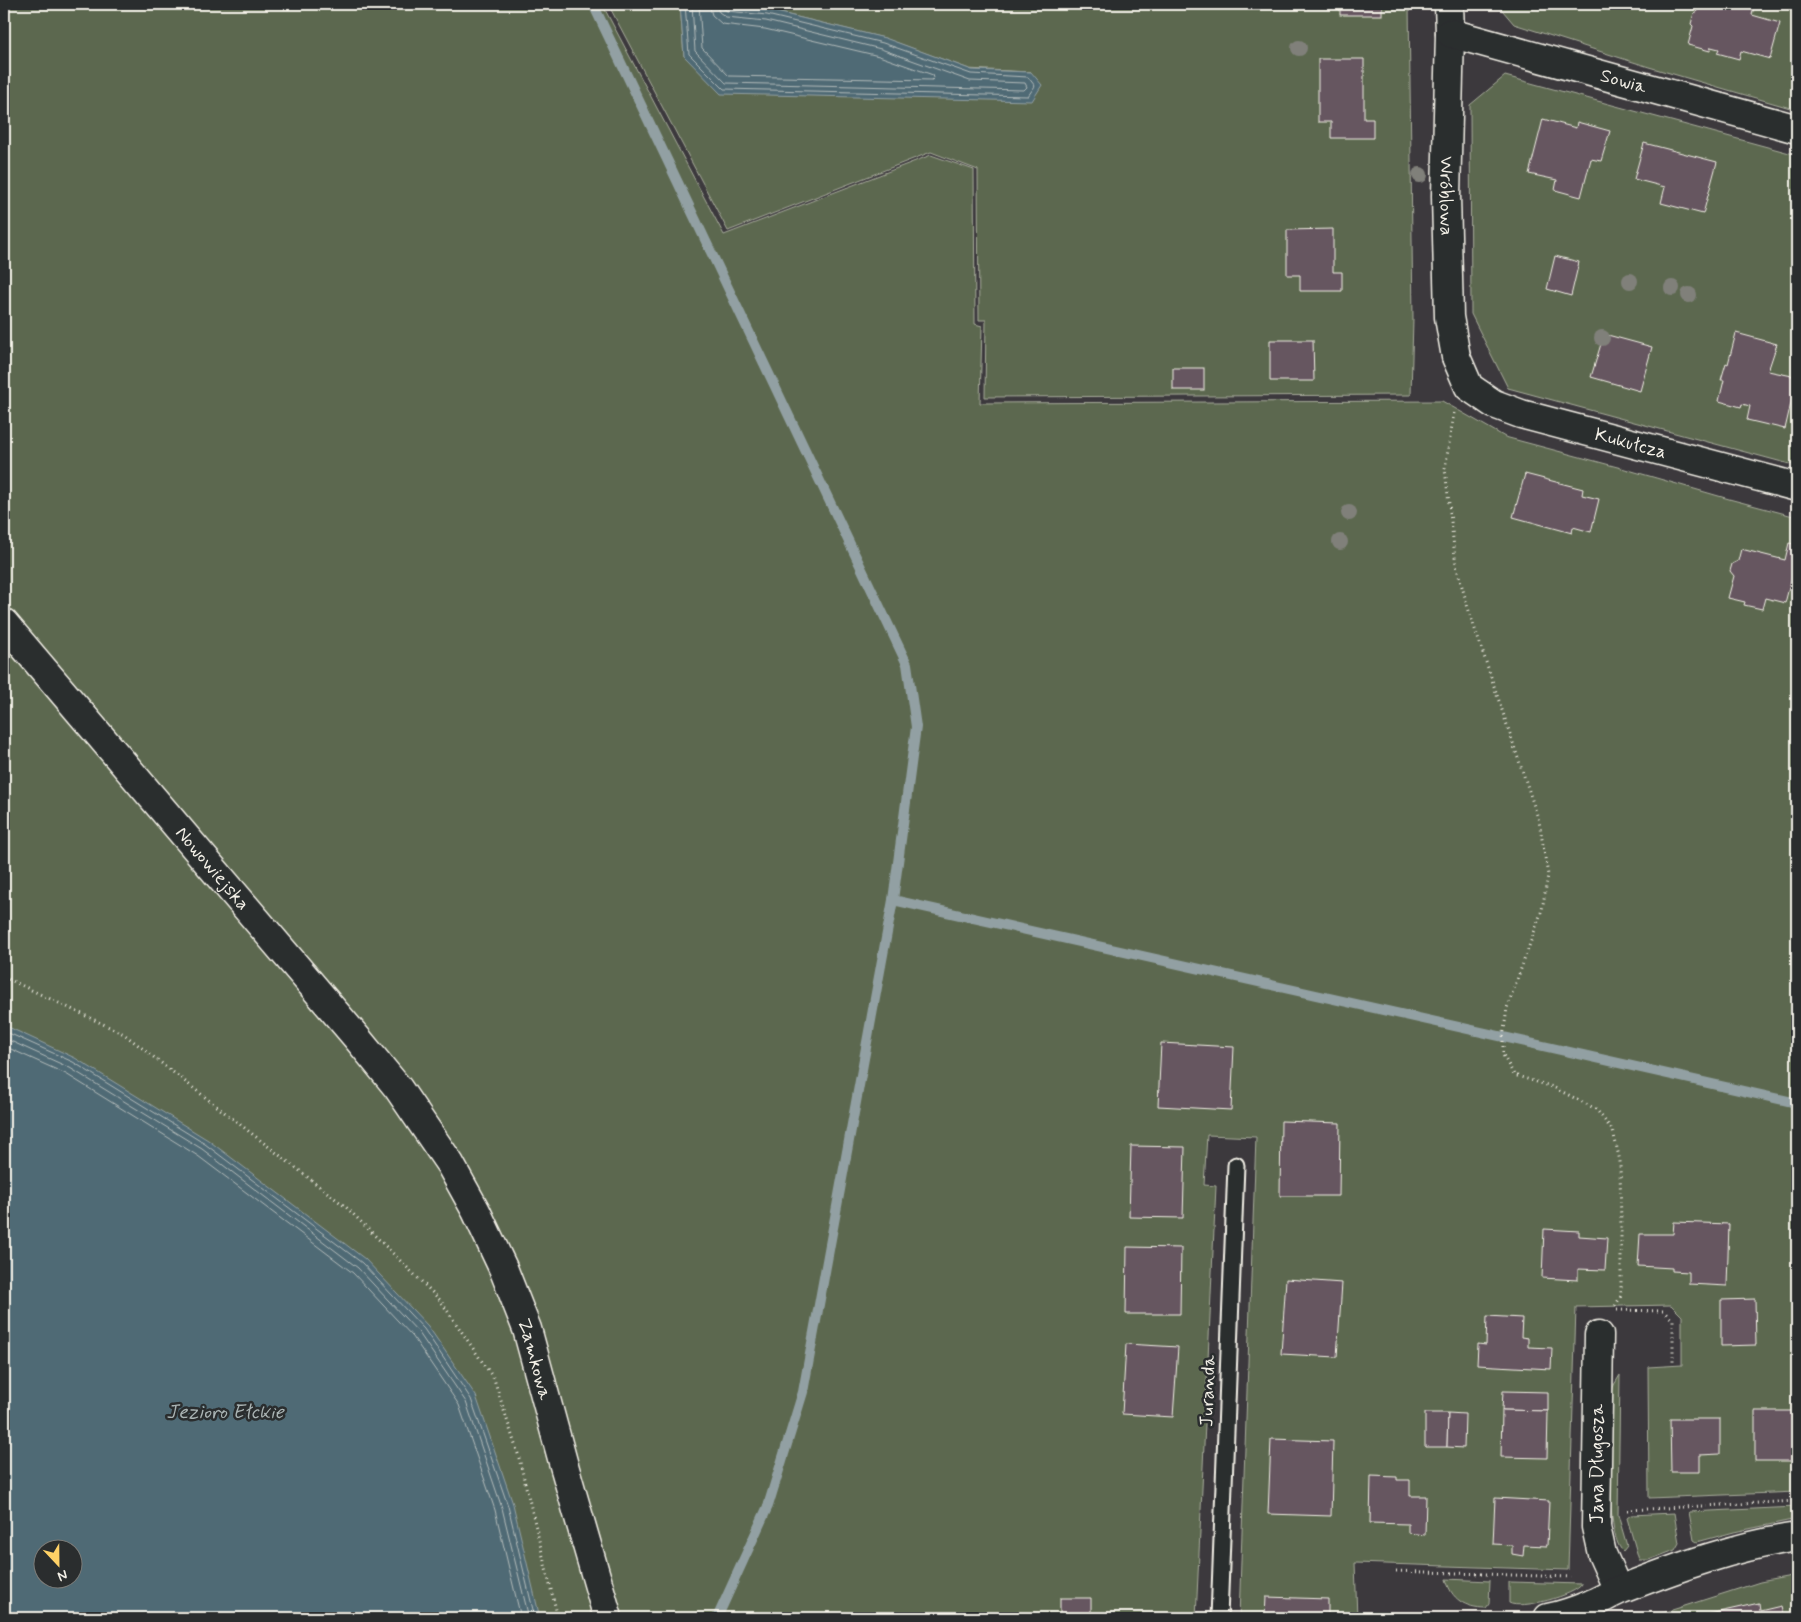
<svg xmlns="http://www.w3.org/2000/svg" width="1801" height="1622" viewBox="0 0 1801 1622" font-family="Mynerve,sans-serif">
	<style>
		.green { fill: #5c684f; stroke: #a8ac9c }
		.water { fill: #506a75; stroke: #92a0a3; fill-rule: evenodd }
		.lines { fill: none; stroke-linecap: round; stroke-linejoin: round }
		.shore { stroke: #b2bbba; stroke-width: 1 }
		.stream { stroke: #92a0a3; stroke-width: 10 }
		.building { fill: #665660; stroke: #f4f1e8 }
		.service-casing { stroke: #f4f1e8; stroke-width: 19 }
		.minor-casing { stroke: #f4f1e8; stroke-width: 31 }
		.tertiary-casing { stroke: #f4f1e8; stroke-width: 31 }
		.path { stroke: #f4f1e8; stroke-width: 3; stroke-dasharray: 1 4; stroke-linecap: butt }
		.service { stroke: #2a2d2e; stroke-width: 15 }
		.minor { stroke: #2a2d2e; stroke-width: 28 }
		.tertiary { stroke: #2a2d2e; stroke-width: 28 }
		.tree { fill: #80807a }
		.labels { text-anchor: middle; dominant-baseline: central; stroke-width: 5; stroke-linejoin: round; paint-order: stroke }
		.street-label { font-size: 19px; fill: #f4f1e8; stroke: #2a2d2e }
		.water-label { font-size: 20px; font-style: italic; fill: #aab4b4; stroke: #2a2d2e }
	</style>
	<rect width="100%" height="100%" fill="#3c393d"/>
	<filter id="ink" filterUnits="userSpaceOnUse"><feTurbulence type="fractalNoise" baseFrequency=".02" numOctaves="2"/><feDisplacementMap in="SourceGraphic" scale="10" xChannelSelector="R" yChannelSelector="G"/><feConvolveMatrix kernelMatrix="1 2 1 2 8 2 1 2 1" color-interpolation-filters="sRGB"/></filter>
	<g filter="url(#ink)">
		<g class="green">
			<path d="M4 4H602L724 235 931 155 974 170 975 324 982 326 980 403 1442 401 1505 437 1625 469 1729 499 1797 517V1492L1649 1498 1648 1367 1682 1365V1316L1671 1305 1576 1307 1568 1570 1355 1563 1357 1618H1239L1256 1137 1207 1135 1204 1185 1216 1186 1196 1618H306L4 1258Z"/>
			<path d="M608 4H680L684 56 1031 72 972 70 884 38 768 10 703 4H1409L1413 319 1411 395 985 397 986 320H979L978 170 931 152 728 231Z"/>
			<path d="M1497 4H1797V110L1649 67 1514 24Z"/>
			<path d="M1505 76 1797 155V466L1508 388 1471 314 1470 105Z"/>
			<path d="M1620 1375 1618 1515 1627 1546 1623 1551C1603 1535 1612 1421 1612 1392L1614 1385Z"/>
			<path d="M1797 1507V1519L1734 1532 1697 1542 1694 1540 1689 1512Z"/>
			<path d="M1674 1513 1679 1543 1675 1550 1649 1560H1639L1627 1518 1631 1515Z"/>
			<path d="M1797 1575V1618H1647L1760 1582Z"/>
			<path d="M1446 1579 1490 1581 1489 1604 1486 1608C1465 1608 1451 1599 1446 1579Z"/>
			<path d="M1509 1582H1510L1582 1584C1576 1595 1521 1610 1509 1603Z"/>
		</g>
		<g class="water">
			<path d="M680 4H703L768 10 885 38 972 70 1031 72 1042 85 1032 101 721 94 684 56Z"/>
			<path d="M4 1025 75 1058 208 1140 365 1259 428 1326 476 1396 513 1504 540 1618H4ZM42 1550H72V1580H42Z"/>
		</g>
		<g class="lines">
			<g class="shore">
				<path d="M685 4 689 54 724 89 1028 96 1035 86 1028 77 971 74 883 43 767 15 727 11 723 8V4"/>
				<path d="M692 4 695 51 726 83 1024 90 1027 87 1025 83 970 81 881 49 766 21 726 17 719 12 716 4"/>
				<path d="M699 4 702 48 729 76 932 80 934 78 933 75 879 56 765 29 722 24 712 15 709 4"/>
				<path d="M4 1031 73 1062 205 1144 362 1263 424 1329 471 1399 508 1506 535 1618"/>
				<path d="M4 1038 70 1068 202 1149 358 1268 419 1333 466 1402 502 1508 529 1618"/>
				<path d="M4 1046 66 1074 198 1156 353 1273 413 1337 459 1405 495 1510 521 1618"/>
			</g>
			<g class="stream">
				<path d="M593 4 907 664 916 727 893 900 803 1392 768 1506 717 1618"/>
				<path d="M893 900 1797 1103"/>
			</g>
		</g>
		<g class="building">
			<rect x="1340" y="4" width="42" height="11"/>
			<path d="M1700 4H1742L1754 7 1752 15 1780 23 1770 59 1741 51 1739 59 1717 53 1719 49 1711 47 1710 51 1688 45 1693 26 1691 24 1694 13 1697 11Z"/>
			<path d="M1318 59H1364V119H1373V138H1331V122H1318Z"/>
			<path d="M1543 119 1576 128 1577 122 1610 131 1601 161 1591 159 1581 197 1555 190 1557 180 1529 174Z"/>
			<path d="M1644 143 1717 162 1703 214 1661 203 1665 187 1634 179Z"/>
			<path d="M1333 229V272H1342V291H1300V275H1287V230Z"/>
			<path d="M1555 256 1579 262 1571 296 1547 289Z"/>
			<path d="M1736 333 1777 344 1768 371 1797 377 1785 429 1747 420 1750 406 1742 404 1741 407 1719 401 1724 380H1721L1726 363 1728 364Z"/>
			<path d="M1604 334 1652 347 1640 391 1591 377Z"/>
			<path d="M1270 340H1313L1314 381H1270Z"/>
			<rect x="1173" y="368" width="31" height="22"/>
			<path d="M1525 474 1583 489 1582 495 1599 499 1591 532 1573 527 1572 533 1513 517Z"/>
			<path d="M1789 543 1797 545V578L1792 576 1785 603 1765 598 1762 609 1744 605 1745 602 1728 598 1734 576 1730 571 1732 564 1738 561 1741 549 1785 560Z"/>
			<path d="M1161 1043 1234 1047 1231 1110 1158 1106Z"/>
			<path d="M1281 1121 1340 1123 1339 1196H1280Z"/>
			<path d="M1131 1146 1185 1147 1183 1218 1129 1217Z"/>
			<path d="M1674 1222 1729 1224 1727 1286 1689 1284V1272L1672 1271V1268L1638 1266 1640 1234H1673Z"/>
			<path d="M1544 1229 1579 1231V1236L1607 1238 1605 1270 1578 1269V1280L1542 1278Z"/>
			<path d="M1127 1247 1181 1248 1180 1314H1126Z"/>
			<path d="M1286 1279 1342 1283 1337 1357 1281 1354Z"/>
			<path d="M1755 1299 1756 1345 1721 1346V1300Z"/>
			<path d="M1487 1316 1522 1318 1521 1337 1528 1338V1347L1552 1348 1551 1369 1477 1365 1478 1344 1486 1345Z"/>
			<path d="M1126 1344 1178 1347 1173 1417 1122 1414Z"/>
			<path d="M1503 1391 1548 1392V1411L1502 1410Z"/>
			<path d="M1502 1410 1548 1411 1547 1458 1501 1457Z"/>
			<rect x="1755" y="1411" width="42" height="50"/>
			<path d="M1425 1413H1448L1447 1447H1425Z"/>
			<path d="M1448 1413 1465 1414 1464 1448 1447 1447Z"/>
			<path d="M1670 1419H1720V1454L1700 1455V1472H1671Z"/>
			<path d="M1271 1439 1333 1441 1331 1516 1268 1514Z"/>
			<path d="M1371 1476 1397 1477V1480H1410V1496H1426L1425 1535 1408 1533V1524L1370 1523Z"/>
			<path d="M1495 1498 1549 1501 1547 1546 1524 1545 1523 1556 1512 1554V1545L1493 1544Z"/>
			<path d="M1266 1597 1328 1599V1618H1265Z"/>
			<path d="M1060 1598H1091V1615H1094V1618H1055V1615H1060Z"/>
			<path d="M1759 1603 1760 1611 1781 1606 1784 1618H1711L1710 1614Z"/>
		</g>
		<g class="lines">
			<defs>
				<path id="service" d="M1219 1618 1236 1165"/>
				<g id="minor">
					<path id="s1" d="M1449 4 1450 33 1446 196 1449 317 1456 357 1469 387 1494 404 1521 414 1797 487"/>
					<path id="s2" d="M1450 33 1797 129"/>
					<path d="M1599 1335 1596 1527 1602 1554 1618 1590"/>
					<path d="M1548 1618C1563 1615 1577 1610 1591 1604 1602 1600 1611 1593 1622 1589 1678 1567 1737 1546 1797 1537"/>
				</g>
				<g id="tertiary">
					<path id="s3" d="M4 623 357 1038 398 1088 450 1164 476 1211 503 1268 527 1329 563 1462 608 1618"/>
				</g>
			</defs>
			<use href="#service" class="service-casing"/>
			<use href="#minor" class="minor-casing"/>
			<use href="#tertiary" class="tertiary-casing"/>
			<g class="path">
				<path d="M1454 413 1445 469 1456 565 1468 608 1539 821 1548 875 1542 910 1507 1008 1503 1038V1055L1514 1075 1553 1087 1596 1109 1613 1131 1620 1161 1621 1232V1296L1614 1308"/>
				<path d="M4 977 124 1034 346 1207 440 1300 494 1379 518 1454 558 1618"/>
				<path d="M1617 1310 1663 1311 1673 1320V1362"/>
				<path d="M1627 1510 1797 1501"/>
				<path d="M1396 1571 1571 1577"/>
			</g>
			<use href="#service" class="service"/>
			<use href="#minor" class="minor"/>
			<use href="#tertiary" class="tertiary"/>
		</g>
		<g class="tree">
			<circle cx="1299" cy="48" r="8"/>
			<circle cx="1420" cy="175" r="8"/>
			<circle cx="1630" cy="281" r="8"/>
			<circle cx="1672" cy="288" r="8"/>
			<circle cx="1689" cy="295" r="8"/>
			<circle cx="1602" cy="338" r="8"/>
			<circle cx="1349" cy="513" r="8"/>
			<circle cx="1340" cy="542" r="8"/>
		</g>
	</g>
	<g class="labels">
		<g class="street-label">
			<text stroke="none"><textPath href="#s2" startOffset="180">Sowia</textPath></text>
			<text stroke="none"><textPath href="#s1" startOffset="192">Wróblowa</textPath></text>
			<text stroke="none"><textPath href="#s1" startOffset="559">Kukułcza</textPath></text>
			<text stroke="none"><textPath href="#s3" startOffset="322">Nowowiejska</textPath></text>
			<text stroke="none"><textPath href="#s3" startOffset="915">Zamkowa</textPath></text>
			<text transform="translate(1208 1391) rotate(-88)">Juranda</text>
			<text transform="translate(1597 1464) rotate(-90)">Jana Długosza</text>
		</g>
		<g class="water-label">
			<text x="225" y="1412">Jezioro Ełckie</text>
		</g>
	</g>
	<rect width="1801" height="1622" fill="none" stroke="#2a2d2e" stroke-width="20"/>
	<rect x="10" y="10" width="1781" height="1602" fill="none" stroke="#f4f1e8" stroke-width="2" filter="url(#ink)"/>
	<g transform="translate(58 1564) rotate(158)"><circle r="24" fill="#2a2d2e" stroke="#7b7b78"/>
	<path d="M0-4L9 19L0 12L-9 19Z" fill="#ffd166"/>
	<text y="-8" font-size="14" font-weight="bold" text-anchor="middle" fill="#f4f1e8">N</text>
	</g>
</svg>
